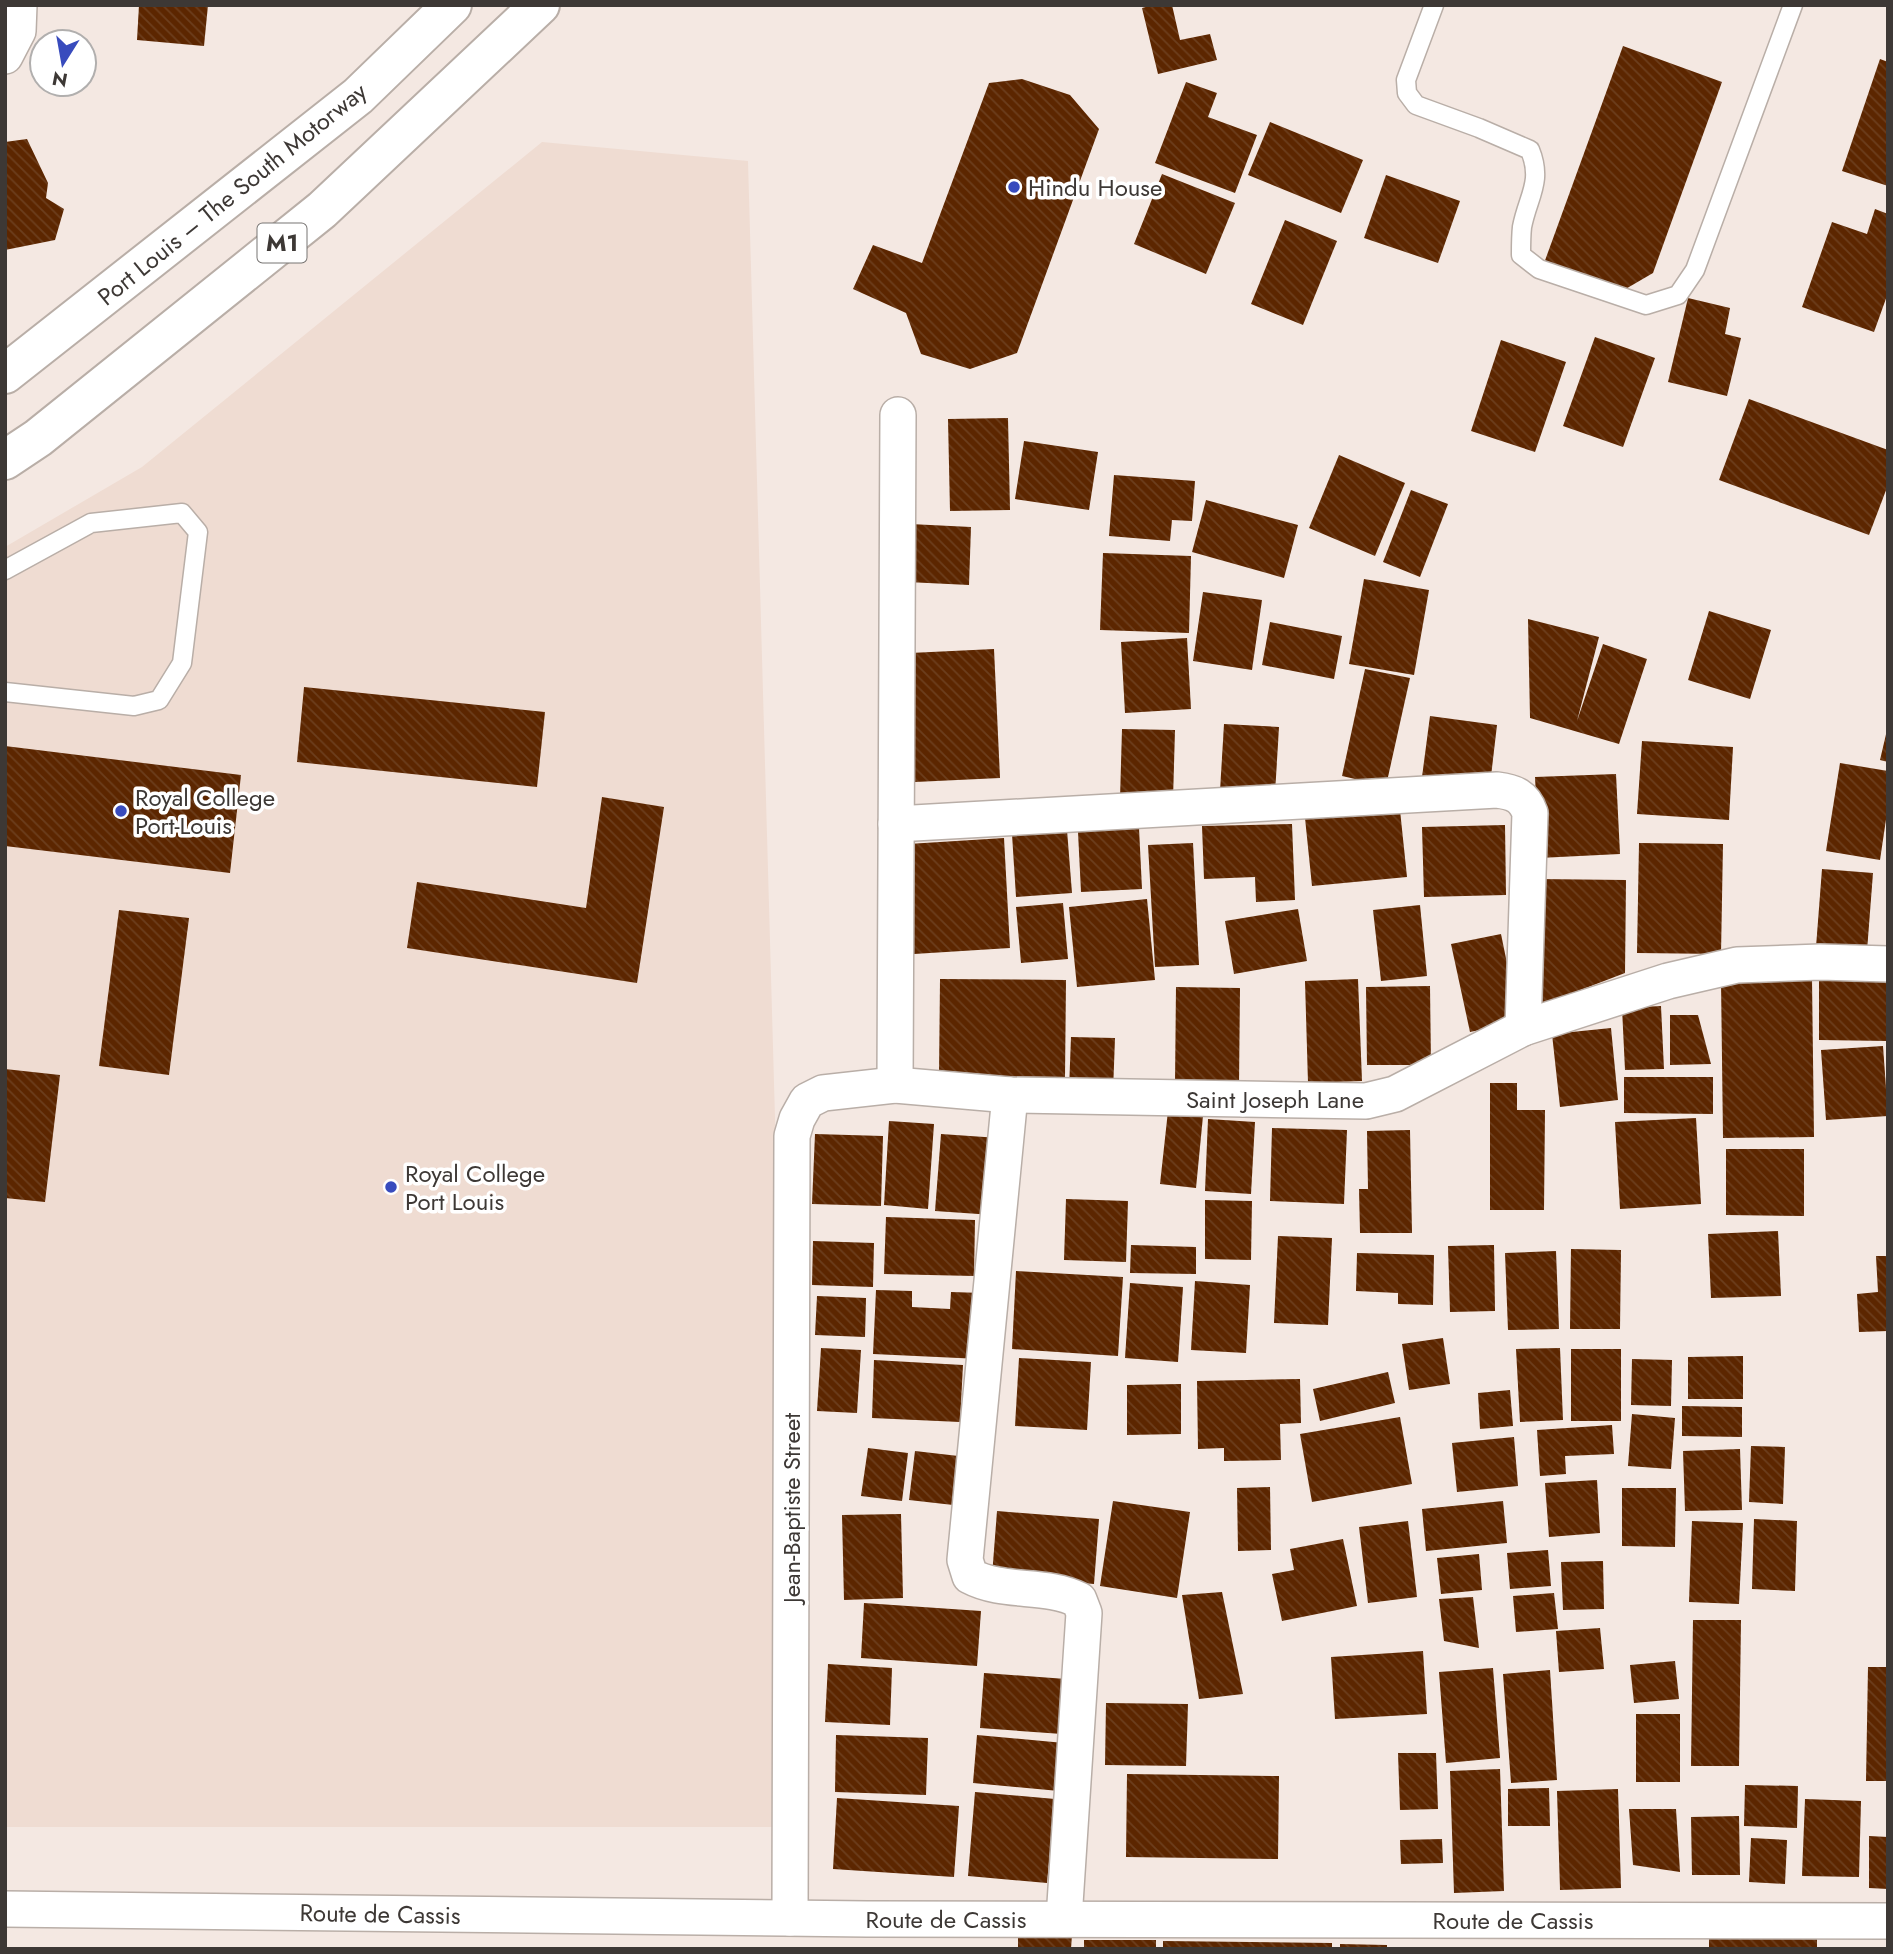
<svg xmlns="http://www.w3.org/2000/svg" width="1893" height="1954" viewBox="0 0 1893 1954" font-family="Jost,sans-serif">
	<style>
		.built { fill: #efdcd2 }
		.building { fill: url(#building-back-hatch) }
		.lines { fill: none; stroke-linecap: round; stroke-linejoin: round }
		.lane-casing { stroke: #b9aea7; stroke-width: 21 }
		.street-casing { stroke: #b9aea7; stroke-width: 38 }
		.highway-casing { stroke: #b9aea7; stroke-width: 42 }
		.lane { stroke: #fff; stroke-width: 18 }
		.street { stroke: #fff; stroke-width: 35 }
		.highway { stroke: #fff; stroke-width: 38 }
		.poi-dot { fill: #384bbd; stroke: #fff; stroke-width: 2.5 }
		.labels { text-anchor: middle; dominant-baseline: central; stroke-width: 7; stroke-linejoin: round; paint-order: stroke }
		.shield { fill: #fff; stroke: #777472; stroke-width: 2 }
		.shield-label { font-size: 23px; font-weight: bold; fill: #3d3835 }
		.poi-label { font-size: 24px; fill: #3d3835; stroke: #fff; text-anchor: start }
		.street-label { font-size: 24px; fill: #3d3835; stroke: #fff }
	</style>
	<defs>
		<pattern id="building-back-hatch" width="6" height="6" patternUnits="userSpaceOnUse" patternTransform="scale(1.75)"><rect width="6" height="6" fill="#5c2600"/><path d="M-1 5l2 2M0 0l6 6M5-1l2 2" fill="none" stroke="#6c3e1d"/></pattern>
	</defs>
	<rect width="100%" height="100%" fill="#f4e8e2"/>
	<path class="built" d="M542 142 748 161 795 1827H5V547L142 467Z"/>
	<g class="building">
		<path d="M139 5H208L204 46 137 40Z"/>
		<path d="M1153 5H1172L1180 40 1210 34 1217 60 1158 74 1142 8Z"/>
		<path d="M1623 46 1722 82 1653 273 1617 294 1543 266Z"/>
		<path d="M1880 59 1888 62V186L1842 171Z"/>
		<path d="M1022 79 1070 95 1099 129 1017 353 970 369 921 354 906 313 853 289 873 245 922 263 989 83Z"/>
		<path d="M1186 82 1217 93 1208 117 1257 135 1235 193 1155 163Z"/>
		<path d="M1270 122 1363 160 1341 213 1248 175Z"/>
		<path d="M27 139 48 183 46 198 64 209 55 240 5 250V142Z"/>
		<path d="M1162 174 1235 203 1206 274 1134 244Z"/>
		<path d="M1386 175 1460 201 1438 263 1364 238Z"/>
		<path d="M1875 209 1888 214V293L1874 332 1802 307 1832 222 1867 234Z"/>
		<path d="M1285 220 1337 241 1303 325 1251 304Z"/>
		<path d="M1688 298 1730 308 1725 334 1741 338 1727 396 1668 382Z"/>
		<path d="M1595 337 1655 358 1623 447 1563 426Z"/>
		<path d="M1501 340 1566 362 1535 452 1471 431Z"/>
		<path d="M1749 399 1888 450V485L1869 535 1719 480Z"/>
		<path d="M1008 418 1010 510 950 511 948 419Z"/>
		<path d="M1024 441 1098 452 1089 510 1015 499Z"/>
		<path d="M1339 455 1405 483 1375 556 1309 528Z"/>
		<path d="M1114 475 1195 481 1192 521 1172 520 1170 541 1109 536Z"/>
		<path d="M1411 490 1448 504 1420 577 1383 562Z"/>
		<path d="M1206 500 1298 525 1284 578 1192 552Z"/>
		<path d="M910 524 971 527 969 585 907 582Z"/>
		<path d="M1103 553 1191 556 1189 633 1100 630Z"/>
		<path d="M1364 579 1429 590 1414 675 1349 664Z"/>
		<path d="M1203 592 1262 600 1252 670 1193 661Z"/>
		<path d="M1709 611 1771 630 1750 699 1688 680Z"/>
		<path d="M1528 619 1599 637 1577 721 1603 644 1647 659 1619 744 1530 718Z"/>
		<path d="M1270 622 1342 636 1334 679 1262 665Z"/>
		<path d="M1187 638 1191 709 1125 713 1121 642Z"/>
		<path d="M994 649 1000 778 915 782 910 653Z"/>
		<path d="M1365 669 1410 678 1386 786 1342 776Z"/>
		<path d="M304 687 545 712 537 787 297 762Z"/>
		<path d="M1430 716 1497 725 1490 785 1422 777Z"/>
		<path d="M1224 724 1279 727 1275 794 1220 791Z"/>
		<path d="M1122 729 1175 730 1173 800 1120 799Z"/>
		<path d="M1887 730 1888 731V762L1880 760Z"/>
		<path d="M1642 741 1733 747 1729 820 1637 814Z"/>
		<path d="M5 746 241 775 230 873 5 846Z"/>
		<path d="M1840 763 1888 771V806L1880 860 1826 851Z"/>
		<path d="M1616 774 1620 854 1539 858 1535 777Z"/>
		<path d="M602 797 664 807 637 983 407 948 417 882 586 908Z"/>
		<path d="M1400 810 1407 877 1312 886 1305 818Z"/>
		<path d="M1292 824 1295 900 1256 902 1255 877 1204 879 1202 826Z"/>
		<path d="M1505 825 1506 895 1424 897 1422 827Z"/>
		<path d="M1139 828 1142 889 1081 892 1078 832Z"/>
		<path d="M1067 830 1072 893 1016 897 1012 834Z"/>
		<path d="M1004 838 1010 948 914 954 908 844Z"/>
		<path d="M1193 843 1199 965 1155 967 1148 845Z"/>
		<path d="M1639 843 1723 844 1721 954 1637 953Z"/>
		<path d="M1822 869 1873 873 1867 951 1816 947Z"/>
		<path d="M1537 879 1626 880 1625 973 1536 1007Z"/>
		<path d="M1147 899 1155 980 1077 987 1069 907Z"/>
		<path d="M1063 903 1068 959 1021 963 1016 907Z"/>
		<path d="M1420 905 1427 976 1381 981 1373 910Z"/>
		<path d="M1298 909 1307 961 1234 974 1225 921Z"/>
		<path d="M119 910 189 918 169 1075 99 1066Z"/>
		<path d="M1501 934 1519 1022 1470 1032 1451 944Z"/>
		<path d="M940 979 1066 980 1065 1077 939 1076Z"/>
		<path d="M1358 979 1362 1081 1308 1083 1305 981Z"/>
		<path d="M1812 979 1814 1137 1723 1138 1721 980Z"/>
		<path d="M1819 980H1888V1041L1819 1040Z"/>
		<path d="M1430 986 1431 1065H1367L1366 987Z"/>
		<path d="M1176 987 1240 988 1239 1085 1175 1084Z"/>
		<path d="M1661 1006 1664 1069 1625 1070 1622 1008Z"/>
		<path d="M1670 1015H1698L1711 1064 1670 1065Z"/>
		<path d="M1611 1028 1618 1100 1560 1107 1552 1034Z"/>
		<path d="M1071 1037 1115 1038 1113 1092 1069 1090Z"/>
		<path d="M1883 1046 1888 1116 1826 1120 1821 1050Z"/>
		<path d="M5 1069 60 1075 45 1202 5 1198Z"/>
		<path d="M1624 1077H1713V1114L1624 1113Z"/>
		<path d="M1490 1083H1517V1110H1545L1544 1210H1490Z"/>
		<path d="M1168 1111 1203 1116 1196 1188 1160 1184Z"/>
		<path d="M1696 1118 1701 1204 1620 1209 1615 1122Z"/>
		<path d="M1208 1119 1255 1122 1251 1194 1205 1191Z"/>
		<path d="M889 1121 934 1124 928 1209 884 1205Z"/>
		<path d="M1272 1128 1347 1130 1344 1204 1270 1201Z"/>
		<path d="M1410 1130 1412 1233H1360L1359 1189H1368L1367 1131Z"/>
		<path d="M815 1134 883 1136 881 1206 812 1204Z"/>
		<path d="M941 1134 999 1138 993 1215 935 1211Z"/>
		<path d="M1726 1149H1804V1216L1726 1215Z"/>
		<path d="M1066 1199 1128 1201 1126 1262 1064 1260Z"/>
		<path d="M1205 1200 1252 1201 1251 1260 1205 1259Z"/>
		<path d="M886 1217 975 1220 974 1276 884 1274Z"/>
		<path d="M1778 1231 1781 1296 1711 1298 1708 1234Z"/>
		<path d="M1278 1236 1332 1238 1328 1325 1274 1323Z"/>
		<path d="M813 1241 874 1243 873 1287 812 1285Z"/>
		<path d="M1131 1245 1196 1247V1274L1130 1273Z"/>
		<path d="M1494 1245 1495 1311 1450 1312 1448 1246Z"/>
		<path d="M1571 1249 1621 1250 1620 1329H1570Z"/>
		<path d="M1556 1251 1559 1329 1508 1330 1505 1253Z"/>
		<path d="M1357 1253 1434 1255 1433 1305 1398 1304V1293L1356 1291Z"/>
		<path d="M1876 1256H1888V1331L1859 1332 1857 1294 1878 1292Z"/>
		<path d="M1016 1271 1123 1277 1118 1356 1012 1349Z"/>
		<path d="M1195 1281 1250 1285 1246 1353 1191 1350Z"/>
		<path d="M1130 1283 1183 1287 1178 1362 1125 1358Z"/>
		<path d="M876 1290 912 1291V1307L950 1309 951 1292 983 1293 980 1359 873 1354Z"/>
		<path d="M817 1296 866 1298 865 1337 815 1335Z"/>
		<path d="M1443 1338 1450 1384 1409 1390 1402 1344Z"/>
		<path d="M821 1348 861 1350 857 1413 817 1411Z"/>
		<path d="M1560 1348 1563 1420 1520 1422 1516 1349Z"/>
		<rect x="1571" y="1349" width="50" height="72"/>
		<path d="M1743 1356V1399H1688V1357Z"/>
		<path d="M1019 1358 1091 1362 1087 1430 1015 1426Z"/>
		<path d="M1632 1359 1672 1360 1671 1406 1631 1405Z"/>
		<path d="M874 1360 963 1365 960 1422 872 1418Z"/>
		<path d="M1388 1372 1395 1403 1320 1421 1313 1389Z"/>
		<path d="M1300 1379 1301 1423 1280 1424 1281 1460 1224 1461V1448L1198 1449 1197 1381Z"/>
		<path d="M1181 1384V1434L1127 1435V1385Z"/>
		<path d="M1510 1390 1513 1426 1480 1429 1478 1393Z"/>
		<path d="M1682 1406 1742 1407V1437L1682 1436Z"/>
		<path d="M1632 1414 1675 1418 1671 1469 1628 1466Z"/>
		<path d="M1400 1417 1412 1484 1312 1502 1300 1434Z"/>
		<path d="M1612 1425 1614 1454 1565 1456 1566 1474 1540 1476 1537 1430Z"/>
		<path d="M1514 1437 1518 1486 1457 1492 1452 1443Z"/>
		<path d="M1751 1446 1785 1447 1783 1504 1749 1502Z"/>
		<path d="M868 1448 908 1453 902 1501 861 1496Z"/>
		<path d="M1740 1449 1742 1510 1685 1511 1683 1451Z"/>
		<path d="M915 1451 967 1457 962 1506 909 1500Z"/>
		<path d="M1597 1480 1600 1533 1549 1537 1545 1483Z"/>
		<path d="M1270 1487 1271 1550 1238 1551 1237 1488Z"/>
		<path d="M1622 1488H1676L1675 1547 1622 1546Z"/>
		<path d="M1113 1501 1190 1512 1177 1598 1100 1586Z"/>
		<path d="M1503 1501 1507 1543 1426 1551 1422 1509Z"/>
		<path d="M997 1511 1099 1519 1094 1584 992 1576Z"/>
		<path d="M901 1514 903 1598 844 1600 842 1515Z"/>
		<path d="M1754 1519 1797 1521 1795 1591 1752 1589Z"/>
		<path d="M1408 1521 1417 1597 1368 1603 1359 1527Z"/>
		<path d="M1692 1521 1743 1523 1739 1604 1689 1602Z"/>
		<path d="M1343 1539 1357 1606 1282 1621 1272 1574 1294 1570 1290 1549Z"/>
		<path d="M1548 1550 1551 1586 1510 1589 1507 1553Z"/>
		<path d="M1479 1554 1482 1590 1441 1594 1437 1558Z"/>
		<path d="M1603 1561 1604 1609 1563 1610 1561 1562Z"/>
		<path d="M1222 1592 1243 1694 1199 1699 1182 1595Z"/>
		<path d="M1554 1593 1558 1629 1516 1632 1513 1596Z"/>
		<path d="M1473 1597 1479 1648 1444 1641 1439 1599Z"/>
		<path d="M864 1603 981 1611 977 1666 861 1658Z"/>
		<path d="M1693 1620H1741L1739 1766H1691Z"/>
		<path d="M1600 1628 1604 1669 1559 1672 1556 1631Z"/>
		<path d="M1423 1651 1427 1714 1335 1719 1331 1657Z"/>
		<path d="M1675 1661 1679 1699 1634 1703 1630 1665Z"/>
		<path d="M828 1664 892 1668 890 1725 825 1722Z"/>
		<path d="M1868 1667H1888V1781H1866Z"/>
		<path d="M1493 1668 1500 1758 1446 1763 1439 1672Z"/>
		<path d="M1550 1670 1557 1780 1511 1783 1503 1674Z"/>
		<path d="M984 1673 1066 1679 1062 1734 980 1728Z"/>
		<path d="M1106 1703 1188 1704 1186 1766 1105 1765Z"/>
		<rect x="1636" y="1714" width="44" height="68"/>
		<path d="M836 1735 928 1738 926 1795 835 1792Z"/>
		<path d="M977 1735 1064 1743 1059 1791 973 1783Z"/>
		<path d="M1398 1753H1436L1438 1809 1400 1810Z"/>
		<path d="M1500 1769 1504 1891 1454 1893 1450 1771Z"/>
		<path d="M1127 1774 1279 1776 1278 1859 1126 1857Z"/>
		<path d="M1745 1785 1798 1786 1797 1828 1744 1826Z"/>
		<path d="M1549 1788 1550 1826H1508V1789Z"/>
		<path d="M1618 1789 1621 1888 1560 1890 1557 1791Z"/>
		<path d="M975 1792 1055 1799 1047 1883 968 1876Z"/>
		<path d="M837 1798 959 1806 954 1877 833 1869Z"/>
		<path d="M1805 1799 1861 1801 1859 1877 1802 1876Z"/>
		<path d="M1629 1809H1676L1680 1872 1633 1865Z"/>
		<path d="M1739 1816 1740 1875H1692L1691 1817Z"/>
		<path d="M1869 1836 1888 1837V1889L1869 1888Z"/>
		<path d="M1751 1838 1787 1840 1785 1884 1749 1882Z"/>
		<path d="M1442 1839 1443 1863 1401 1864 1400 1840Z"/>
		<path d="M1018 1934 1072 1935 1071 1949H1018Z"/>
		<path d="M1709 1935 1817 1936V1949H1709Z"/>
		<rect x="1084" y="1940" width="72" height="9"/>
		<path d="M1163 1941 1332 1943V1949H1163Z"/>
		<path d="M1340 1944 1387 1945V1949H1340Z"/>
	</g>
	<g class="lines">
		<defs>
			<g id="lane">
				<path d="M1434 5 1406 80 1407 93 1416 105 1479 128 1530 150C1543 182 1528 196 1522 227 1521 236 1521 246 1521 255L1539 269 1646 305 1678 295 1695 270 1793 5"/>
				<path d="M5 570 91 523 182 513 198 532 182 663 159 700 134 706 5 692"/>
			</g>
			<g id="street">
				<path d="M5 56 18 31 19 5"/>
				<path d="M896 824 1497 790C1514 792 1524 796 1530 813L1523 1028"/>
				<path d="M895 1085 898 415"/>
				<path d="M1010 1095 965 1560 970 1576C1004 1594 1045 1583 1079 1600L1084 1613 1064 1919"/>
				<path d="M5 1909 867 1919 1888 1921"/>
				<path d="M790 1918 792 1136 797 1119 807 1101 823 1093 895 1085 1010 1095 1366 1101 1395 1094 1523 1028 1668 981 1737 965 1820 962 1888 964"/>
			</g>
			<g id="highway">
				<path d="M5 374 358 96 452 5"/>
				<path d="M5 460 38 438 322 210 540 5"/>
			</g>
		</defs>
		<use href="#lane" class="lane-casing"/>
		<use href="#street" class="street-casing"/>
		<use href="#highway" class="highway-casing"/>
		<use href="#lane" class="lane"/>
		<use href="#street" class="street"/>
		<use href="#highway" class="highway"/>
	</g>
	<g class="poi-dot">
		<circle cx="1014" cy="187" r="7"/>
		<circle cx="121" cy="811" r="7"/>
		<circle cx="391" cy="1187" r="7"/>
	</g>
	<g class="labels">
		<rect class="shield" x="257.5" y="223.5" width="49" height="39" rx="5"/>
		<g class="shield-label">
			<text x="282" y="243">M1</text>
		</g>
		<g class="poi-label">
			<text x="1028" y="187">Hindu House</text>
			<text x="135" y="797">Royal College<tspan x="135" dy="28">Port-Louis</tspan></text>
			<text x="405" y="1173">Royal College<tspan x="405" dy="28">Port Louis</tspan></text>
		</g>
		<g class="street-label">
			<text transform="translate(232 194) rotate(-39)">Port Louis – The South Motorway</text>
			<text x="1275" y="1099">Saint Joseph Lane</text>
			<text transform="translate(791 1508) rotate(-90)">Jean-Baptiste Street</text>
			<text transform="translate(380 1914) rotate(1)">Route de Cassis</text>
			<text x="946" y="1919">Route de Cassis</text>
			<text x="1513" y="1920">Route de Cassis</text>
		</g>
	</g>
	<rect width="1893" height="1954" fill="none" stroke="#3d3835" stroke-width="14"/>
	<g transform="translate(63 63) rotate(191)"><circle r="33" fill="#ffffff" stroke="#b1afae" stroke-width="2"/>
	<path d="M0-5L12 26L0 18L-12 26Z" fill="#384bbd"/>
	<text y="-10" font-size="19" font-weight="bold" text-anchor="middle" fill="#3d3835">N</text>
	</g>
</svg>
